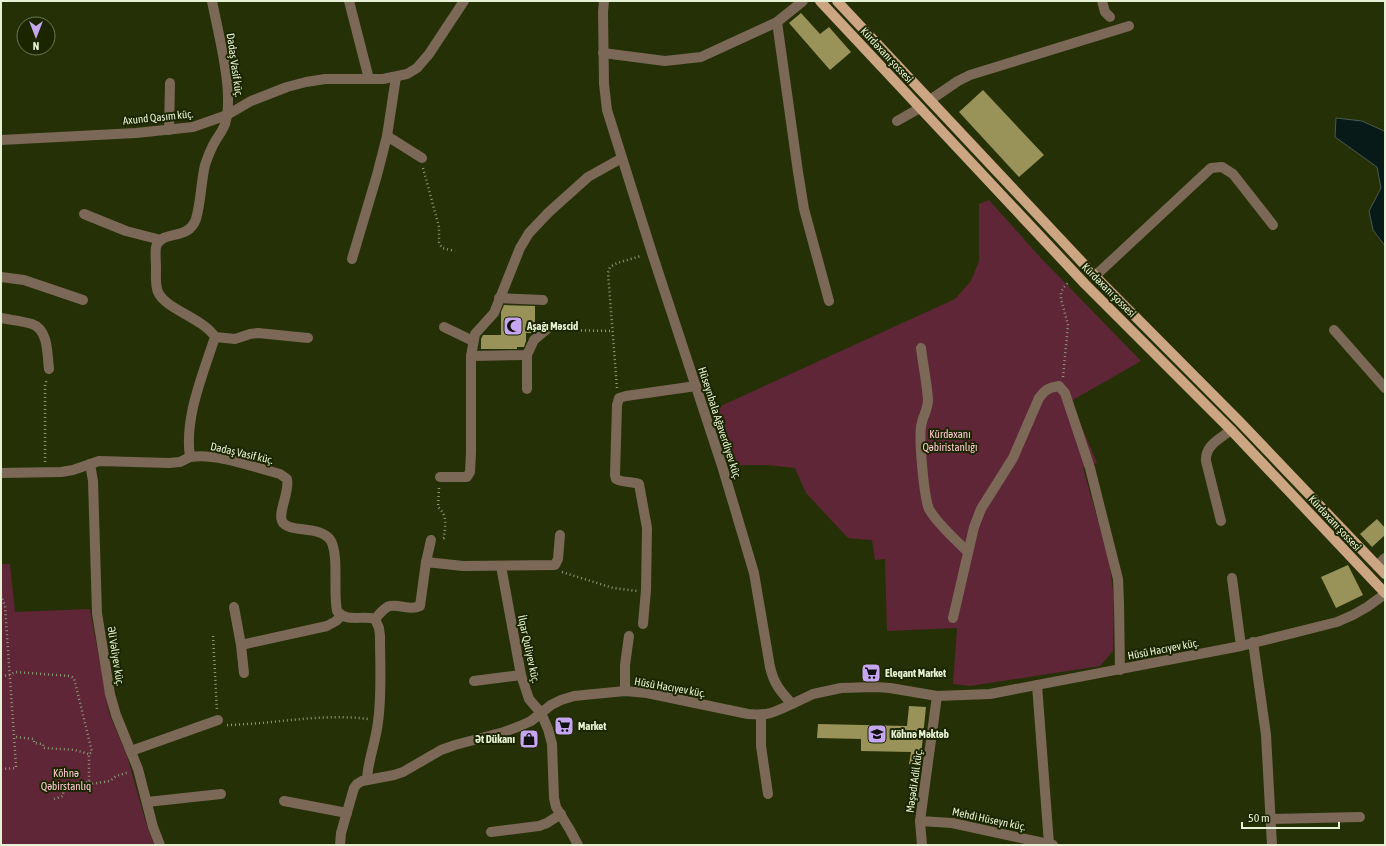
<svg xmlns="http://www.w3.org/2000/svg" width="1386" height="846" viewBox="0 0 1386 846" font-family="'Asap Condensed',sans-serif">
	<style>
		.green { fill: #5f2637 }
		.water { fill: #071a17; stroke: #4a5a50 }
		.building { fill: #99935a }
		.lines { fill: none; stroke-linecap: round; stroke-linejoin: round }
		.path { stroke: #8d9876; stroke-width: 2.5; stroke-dasharray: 1 3; stroke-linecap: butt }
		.minor { stroke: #7b6857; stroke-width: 10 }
		.major { stroke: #cca582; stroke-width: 10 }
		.labels { text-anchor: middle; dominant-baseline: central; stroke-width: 4; stroke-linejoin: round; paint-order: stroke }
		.street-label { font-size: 11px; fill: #e7f1d5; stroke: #1b2600 }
		.poi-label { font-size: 11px; font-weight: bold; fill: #e7f1d5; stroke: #1b2600; text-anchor: start }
		.park-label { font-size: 11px; fill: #ffc8d4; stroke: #1b2600 }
	</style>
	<rect width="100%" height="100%" fill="#253007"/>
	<g class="green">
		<path d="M989 200 1039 256 1141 361 1071 401 1097 463 1083 468 1109 560 1114 599 1113 651 1100 666 970 686 953 684 957 628 887 631 885 559 875 560 872 540 848 538 806 493 795 468 767 465H730L714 409 955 299 971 281 979 261V204Z"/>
		<path d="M1 564H10L15 612 90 609 109 713 127 756 146 823 154 845H1Z"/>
	</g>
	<path class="water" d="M1336 118 1362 121 1384 131 1385 130V246L1373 230 1369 211 1381 188 1377 167 1335 137Z"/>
	<g class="building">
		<path d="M801 13 820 34 829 27 851 52 830 70 789 23Z"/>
		<path d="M983 90 1044 155 1019 177 959 112Z"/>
		<path d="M504 305 535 306V330L532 333H526V341L524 347H517V349H481V339L483 335H501V312Z"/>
		<path d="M1377 519 1385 528V535L1372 547 1360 534Z"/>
		<path d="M1348 565 1363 595 1336 608 1321 577Z"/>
		<path d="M909 706 926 707 920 765 909 764 911 752 861 751V739L817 738 818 724 907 726Z"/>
	</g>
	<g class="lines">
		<g class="path">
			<path d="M423 168 439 227V242L442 248 455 251"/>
			<path d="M557 330 612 331"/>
			<path d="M1063 377 1068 325 1061 299V293L1063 288 1069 282"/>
			<path d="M617 388 608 273 610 267 617 263 641 256"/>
			<path d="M45 462V385L47 379"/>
			<path d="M439 488 438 507C448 516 445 525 444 538L442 539"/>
			<path d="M562 572 613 588 637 591"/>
			<path d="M1 595 5 606 16 766V768L1 769"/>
			<path d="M213 636 217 711"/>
			<path d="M1 676 10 675 15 672 70 676 74 678 92 752 89 754V782L64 784 63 796 54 799"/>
			<path d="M227 725C275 724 321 713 368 719"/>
			<path d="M16 737 34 739V743L43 744V748L75 750 89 754"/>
			<path d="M89 782 91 784 110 781 116 776 129 772"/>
		</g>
		<g class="minor">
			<path d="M212 1C218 33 235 94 225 124 223 130 219 135 216 140 211 148 208 156 205 165 201 182 201 202 196 219 188 242 161 229 156 247 155 253 156 261 156 268 156 276 155 285 158 292 165 309 203 318 215 337 203 374 184 418 190 457 218 453 253 467 280 474L287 479C290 492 278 511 282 521 287 534 321 524 331 541 339 556 333 592 337 611 347 623 362 615 375 619L379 628 380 636C380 664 382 694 378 722 376 741 368 760 367 779"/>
			<path d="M349 1 369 79"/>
			<path d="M604 1 603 12 604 84 607 110 652 253 723 469 754 573 770 667C774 684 780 691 792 704L813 694 841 688 875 687 890 688 937 696 990 694 1241 646 1337 622 1353 615 1367 607 1385 594"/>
			<path d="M1102 1 1105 12 1110 17"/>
			<path d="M777 22 798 172 804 209 829 301"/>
			<path d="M603 53 665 61 701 57 777 22 803 1"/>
			<path d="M930 100 958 81 970 75 1129 26"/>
			<path d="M897 121 920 108"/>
			<path d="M169 130 170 83"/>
			<path d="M387 136 422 158"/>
			<path d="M1 140 136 133 193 127 227 115 251 101 264 96 287 87 306 82 325 79H383L407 74 417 68 429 54 464 1"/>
			<path d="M84 214 126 231 161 240"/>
			<path d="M352 259 377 175 387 136 396 77"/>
			<path d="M1095 276 1211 168 1222 167 1233 174 1273 225"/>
			<path d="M1 277 24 280 83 300"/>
			<path d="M499 298 543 300"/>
			<path d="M1 318C11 320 22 321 32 324 49 330 47 355 49 369"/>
			<path d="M444 327 473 341"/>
			<path d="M1334 330 1385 388"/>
			<path d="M215 337 235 339 250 334 258 333 308 338"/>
			<path d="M921 348C923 365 927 383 928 400 928 410 922 417 921 427 919 441 924 497 929 509 937 524 956 540 968 552"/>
			<path d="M527 355V389"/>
			<path d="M471 356 527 355 534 340 547 329"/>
			<path d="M90 464 93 481 97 613 110 694 116 715 138 769 153 827 160 845"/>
			<path d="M1 473 61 472 73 470 99 461 169 463 180 462 190 457"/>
			<path d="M440 477H467L470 472 471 453V356L475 334 494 313 520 248 529 233 549 212 588 177 622 158"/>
			<path d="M1221 521 1206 461C1205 445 1220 439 1231 430"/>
			<path d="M426 562 431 540"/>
			<path d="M501 566 521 675 529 699 541 713 548 729 552 744 554 798 556 807 570 830 578 845"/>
			<path d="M1377 566 1385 558"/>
			<path d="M1232 578 1241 646"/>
			<path d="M234 607 241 645 244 673"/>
			<path d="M953 618 974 527 981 509 1013 458 1039 398C1046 389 1048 388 1059 386L1065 393 1090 468 1118 579 1119 603 1120 670"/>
			<path d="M375 619C379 615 384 607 390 606 400 604 410 611 420 606L426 562 463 566 555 565 558 559 560 535"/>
			<path d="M643 624 646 590 647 528 639 484C631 481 623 483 616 479L615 475 617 405 619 398 626 396 696 386"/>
			<path d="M1253 642 1266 735 1272 845"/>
			<path d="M241 645 327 626 336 621 341 616"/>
			<path d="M474 681 521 675"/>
			<path d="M1037 685 1049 844"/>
			<path d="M625 691V665L629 636"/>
			<path d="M761 715V746L768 794"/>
			<path d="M131 751 218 720"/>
			<path d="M284 801 347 813"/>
			<path d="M147 802 221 794"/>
			<path d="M1271 819 1360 817"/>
			<path d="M920 821 952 823 1053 845"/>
			<path d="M491 832 539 826 547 823 561 814"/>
			<path d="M340 845 341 833 354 788 357 784 362 781 394 775 403 772 441 750 455 745 504 732 520 726 531 721 551 705 561 700 574 696 625 691 647 693 748 714C768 716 775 712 792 704"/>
			<path d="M922 845 920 821 937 696"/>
		</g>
		<g class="major">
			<path d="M820 1 1085 284 1231 430 1385 593"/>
			<path d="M837 1 1095 276 1240 422 1385 574"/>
		</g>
	</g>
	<defs>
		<symbol id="mosque-square" viewBox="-11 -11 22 22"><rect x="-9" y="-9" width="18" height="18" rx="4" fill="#c6a6f0" stroke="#1b2600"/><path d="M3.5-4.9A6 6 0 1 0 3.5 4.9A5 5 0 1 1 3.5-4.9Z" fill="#111"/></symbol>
		<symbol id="supermarket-square" viewBox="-11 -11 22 22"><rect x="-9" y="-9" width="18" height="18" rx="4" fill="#c6a6f0" stroke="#1b2600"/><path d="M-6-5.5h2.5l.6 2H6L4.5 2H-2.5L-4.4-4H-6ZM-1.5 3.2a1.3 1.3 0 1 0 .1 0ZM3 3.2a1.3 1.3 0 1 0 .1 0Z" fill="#111"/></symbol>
		<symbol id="school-square" viewBox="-11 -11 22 22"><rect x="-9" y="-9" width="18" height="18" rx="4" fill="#c6a6f0" stroke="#1b2600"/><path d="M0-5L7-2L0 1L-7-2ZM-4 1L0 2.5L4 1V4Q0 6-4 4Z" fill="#111"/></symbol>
		<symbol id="shop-square" viewBox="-11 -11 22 22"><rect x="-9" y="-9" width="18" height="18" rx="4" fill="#c6a6f0" stroke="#1b2600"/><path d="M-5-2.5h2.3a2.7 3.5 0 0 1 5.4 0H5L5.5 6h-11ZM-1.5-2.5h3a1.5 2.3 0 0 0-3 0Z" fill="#111"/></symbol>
	</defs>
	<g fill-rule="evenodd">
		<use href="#mosque-square" x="502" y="315" width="22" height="22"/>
		<use href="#supermarket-square" x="860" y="662" width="22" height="22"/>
		<use href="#supermarket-square" x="553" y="715" width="22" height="22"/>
		<use href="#school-square" x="866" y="723" width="22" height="22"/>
		<use href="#shop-square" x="518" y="728" width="22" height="22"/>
	</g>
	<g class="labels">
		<g class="street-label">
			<text transform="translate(887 55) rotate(47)">Kürdəxanı şossesi</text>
			<text transform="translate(235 65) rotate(82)">Dadaş Vasif küç.</text>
			<text transform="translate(158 117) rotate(-6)">Axund Qasım küç.</text>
			<text transform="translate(1109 290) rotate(45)">Kürdəxanı şossesi</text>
			<text transform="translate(720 423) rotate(72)">Hüseynbala Ağaverdiyev küç.</text>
			<text transform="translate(242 453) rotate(13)">Dadaş Vasif küç.</text>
			<text transform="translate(1335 523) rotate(47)">Kürdəxanı şossesi</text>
			<text transform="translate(529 649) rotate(78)">İlqar Quliyev küç.</text>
			<text transform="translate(1163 649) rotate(-11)">Hüsü Hacıyev küç.</text>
			<text transform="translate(116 656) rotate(81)">Əli Vəliyev küç.</text>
			<text transform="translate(670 687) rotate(10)">Hüsü Hacıyev küç.</text>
			<text transform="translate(914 781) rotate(-82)">Məşədi Adil küç.</text>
			<text transform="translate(989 819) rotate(12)">Mehdi Hüseyn küç.</text>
		</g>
		<g class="poi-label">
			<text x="527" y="326">Aşağı Məscid</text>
			<text x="885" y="673">Eleqant Market</text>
			<text x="578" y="726">Market</text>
			<text x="891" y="734">Köhnə Məktəb</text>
			<text x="515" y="739" text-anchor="end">Ət Dükanı</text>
		</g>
		<g class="park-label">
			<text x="950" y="434">Kürdəxanı<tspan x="950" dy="13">Qəbiristanlığı</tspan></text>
			<text x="66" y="773">Köhnə<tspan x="66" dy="13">Qəbirstanlıq</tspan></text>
		</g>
	</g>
	<rect width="1386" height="846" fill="none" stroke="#e7f1d5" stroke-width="4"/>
	<g transform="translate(36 36) rotate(180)"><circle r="19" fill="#1b2600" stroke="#6d7755"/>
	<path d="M0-3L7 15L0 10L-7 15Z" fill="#c6a6f0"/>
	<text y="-6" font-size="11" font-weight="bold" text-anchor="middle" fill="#e7f1d5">N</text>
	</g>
	<path d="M1242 822v6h97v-6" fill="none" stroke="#e7f1d5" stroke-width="2"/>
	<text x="1248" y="822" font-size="12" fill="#e7f1d5" stroke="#1b2600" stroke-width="3" paint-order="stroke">50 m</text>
</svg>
